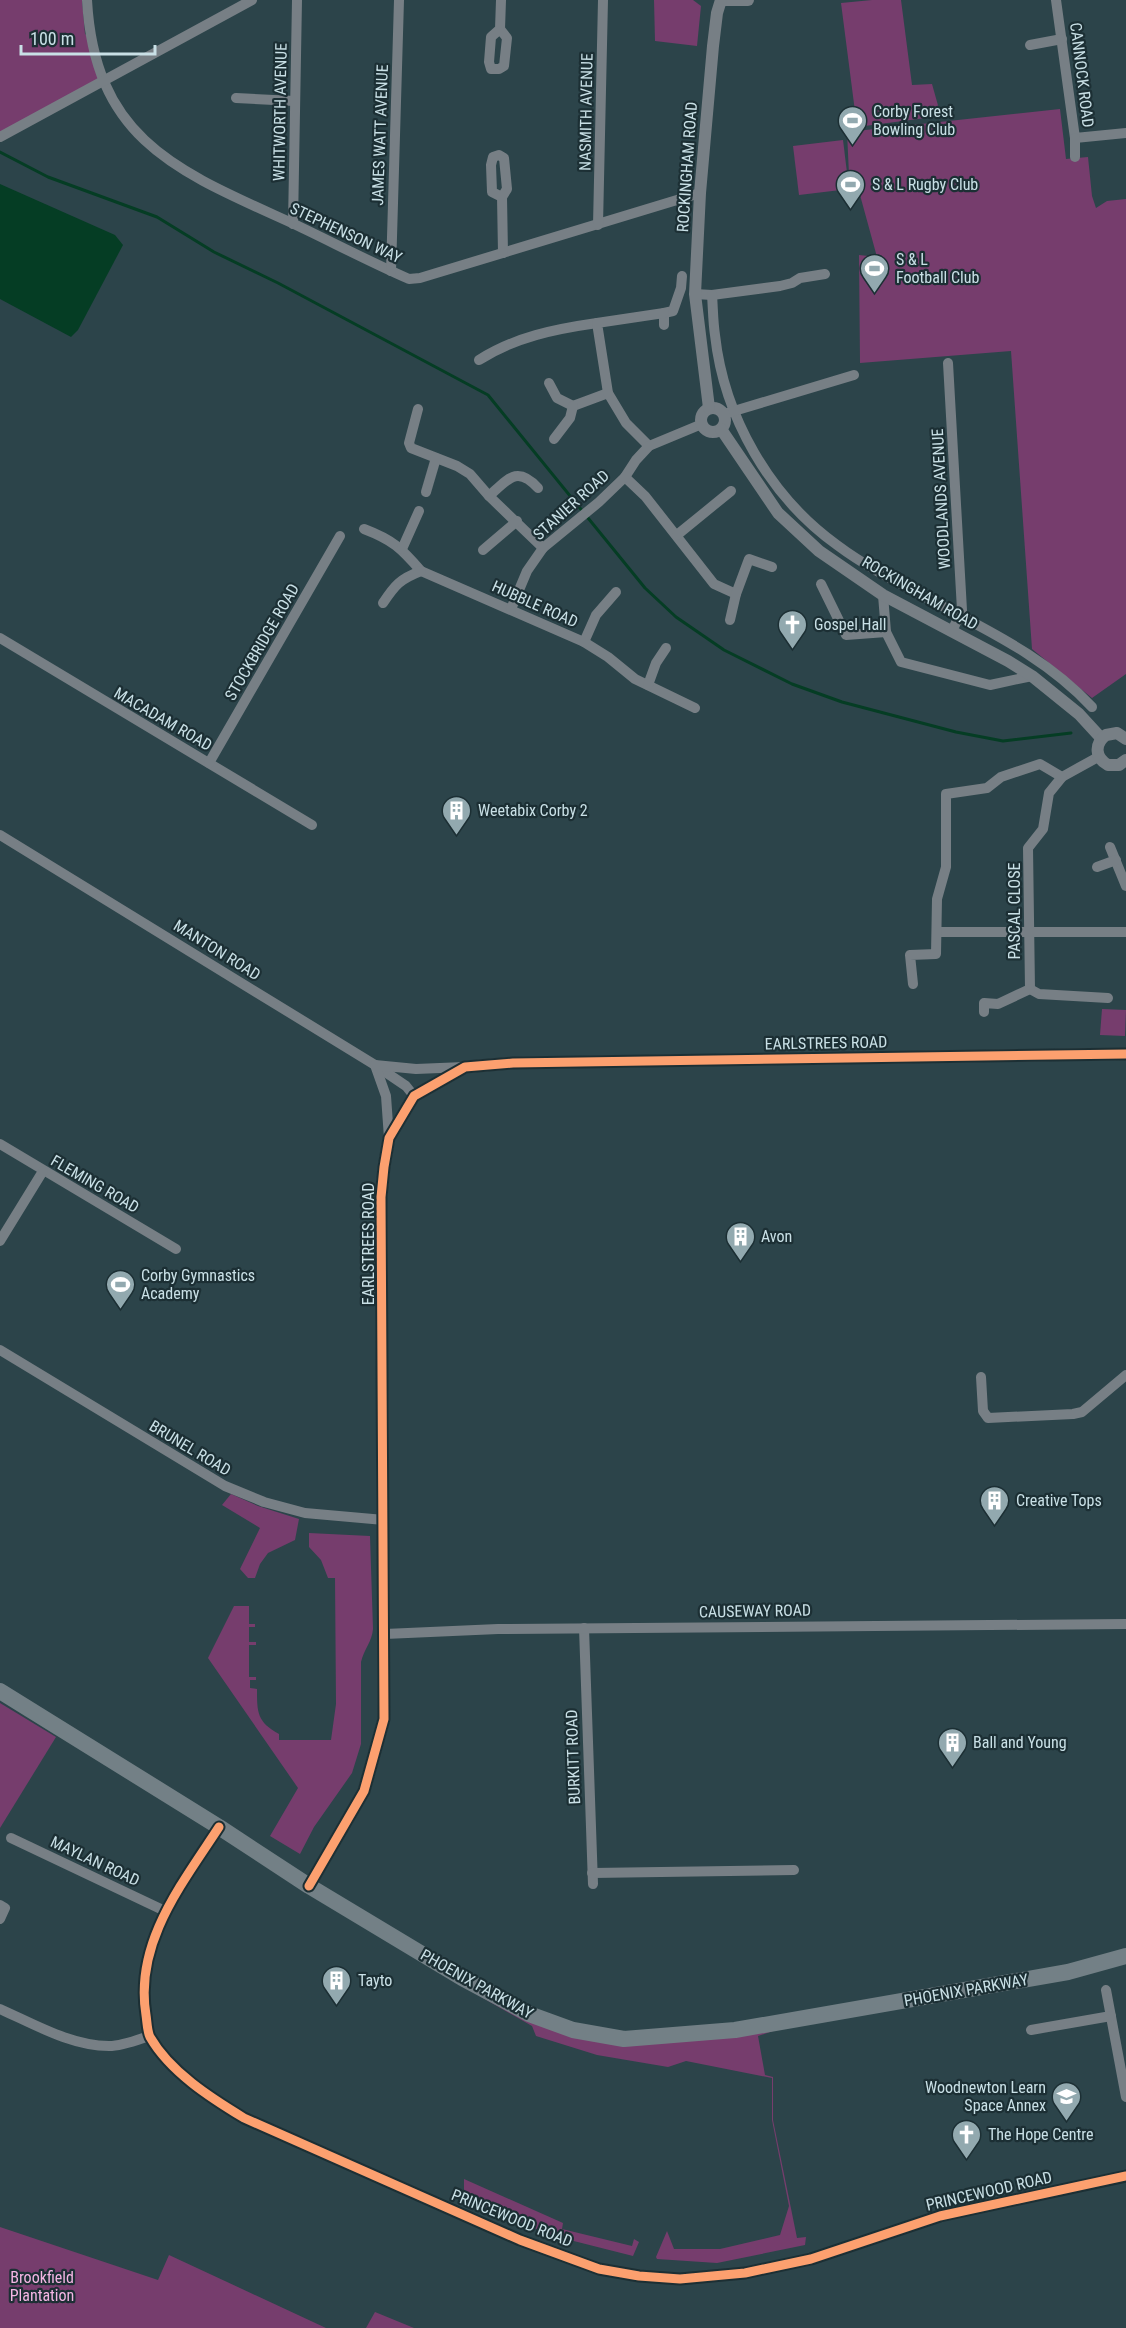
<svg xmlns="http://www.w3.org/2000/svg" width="1126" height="2328" viewBox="0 0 1126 2328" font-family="'Roboto Condensed',sans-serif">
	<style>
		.green { fill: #763d6d }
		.water { fill: #053d24 }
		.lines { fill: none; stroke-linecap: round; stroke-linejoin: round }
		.stream { stroke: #053d24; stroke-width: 3 }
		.minor { stroke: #777f85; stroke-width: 10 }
		.tertiary { stroke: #777f85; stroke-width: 12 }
		.primary { stroke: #738086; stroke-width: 16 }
		.cycleway-casing { stroke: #1c2f34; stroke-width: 13 }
		.cycleway { stroke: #fca06f; stroke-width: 9 }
		.labels { text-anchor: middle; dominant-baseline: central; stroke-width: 4.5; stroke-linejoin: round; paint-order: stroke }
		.street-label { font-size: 16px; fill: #c9e0e6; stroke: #1c2f34 }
		.poi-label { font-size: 16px; fill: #c9e0e6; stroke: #1c2f34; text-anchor: start }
		.park-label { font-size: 16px; fill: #f4b5e4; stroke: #1c2f34 }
	</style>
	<rect width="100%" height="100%" fill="#2c444a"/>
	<g class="green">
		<path d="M0 0H82L85 34 90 38 104 81 0 134Z"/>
		<path d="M654 0H693L701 6 697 46 655 41Z"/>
		<path d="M872 0H901L912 85 932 84 941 116 857 127 841 3Z"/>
		<path d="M1060 109 1066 159 1088 157 1092 196 1096 208 1107 201 1126 199V674L1092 698 1032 649 1011 351 860 363 859 255 877 257 860 195 850 196 847 132Z"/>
		<path d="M843 140 849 189 799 195 793 146Z"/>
		<path d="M1102 1009 1126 1010 1125 1036 1100 1035Z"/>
		<path d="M231 1494 258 1506 299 1519 295 1540 268 1553 260 1564 255 1578H248L240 1569 260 1528 222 1505Z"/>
		<path d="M309 1533 370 1536 373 1629C372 1642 364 1649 361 1662V1744L352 1773 314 1827 300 1854 270 1836 298 1788 208 1658 234 1606H249V1624H255V1627H249V1642H256V1645H249V1677H256V1680H250V1688L257 1689C257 1712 257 1722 279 1734V1740H331L336 1704 335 1578H328L321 1560 309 1547Z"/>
		<path d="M0 1703 56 1737 0 1828Z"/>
		<path d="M443 1975 573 2033 773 2031 758 2036 765 2075 773 2077V2120L797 2238 806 2237 805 2245 717 2263 657 2259 656 2257 667 2231 674 2249H720L780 2235 789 2206 772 2120V2078L686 2061 668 2067 597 2055 536 2036 532 2026Z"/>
		<path d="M464 2179 563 2223 562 2229 632 2246 634 2239 639 2242 633 2256 550 2235 464 2197Z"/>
		<path d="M0 2227 158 2280 169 2255 326 2328H0Z"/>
		<path d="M375 2312 414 2328H366Z"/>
	</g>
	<path class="water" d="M0 184 115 235 123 245 78 330 71 337 0 299Z"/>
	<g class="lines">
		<path class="stream" d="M0 152 48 177 157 217 214 252 278 283 488 395 645 588 676 617 724 650 792 684 842 702 956 732 1003 741 1071 733"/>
		<g class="minor">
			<path d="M87 0C95 142 180 172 294 224 332 242 370 262 409 279L420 278 700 193"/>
			<path d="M1056 0 1075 138 1126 133"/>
			<path d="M500 29 491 37 489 62 491 69H499L504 66 507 38 500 29 501 0"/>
			<path d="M1030 45 1062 39"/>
			<path d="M236 98 294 101"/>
			<path d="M0 137 252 0"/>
			<path d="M1075 138V157"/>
			<path d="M502 197 492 192 491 165 493 157 499 155 504 158 507 189 502 197 503 253"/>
			<path d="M293 224 297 0"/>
			<path d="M598 225 603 0"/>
			<path d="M391 271 399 0"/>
			<path d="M695 294 712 295 780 286 792 283 800 278 825 274"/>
			<path d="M712 295C713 308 713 322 715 335 724 417 770 497 837 545 873 572 915 591 955 613 1005 639 1053 665 1092 707"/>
			<path d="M664 325V313L673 311 681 288 682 276"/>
			<path d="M479 360C515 337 555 329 597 323"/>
			<path d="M948 363 962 610 952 631"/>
			<path d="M549 383 557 398 573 406"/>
			<path d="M573 406 608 393"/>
			<path d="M418 409 409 443 411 448 457 466 470 474 489 496 543 548"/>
			<path d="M724 414 854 375"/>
			<path d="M554 439 570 418 573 406"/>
			<path d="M649 446 626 423 608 393 597 323 664 313"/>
			<path d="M625 477 645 496 714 584 736 594"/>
			<path d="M426 492 436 458"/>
			<path d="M489 496C508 479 517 465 538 488"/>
			<path d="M364 529C393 540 401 548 421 571L584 642 608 657 635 679 695 708"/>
			<path d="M677 535 731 491"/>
			<path d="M402 549 419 511"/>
			<path d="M483 550 517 521"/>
			<path d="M821 584 846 635 886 632"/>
			<path d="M883 595 886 632 901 662 990 685 1032 676"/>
			<path d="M383 603C395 585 400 579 421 571"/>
			<path d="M511 609 527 571 543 548 599 502 625 477 636 460 649 446 702 424"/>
			<path d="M730 620 736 594 749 559 772 567"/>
			<path d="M0 638 312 825"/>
			<path d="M584 642 596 615 616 592"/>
			<path d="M648 685 656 663 666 648"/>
			<path d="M1098 757 1062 777 1049 793 1043 829 1028 848 1030 989 1039 994 1108 998"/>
			<path d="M209 763 340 536"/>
			<path d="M0 835 375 1065 406 1086 414 1096"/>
			<path d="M1110 847 1126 886"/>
			<path d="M1097 867 1116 860"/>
			<path d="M937 932H1126"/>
			<path d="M913 984 910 955 936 954 937 899 946 867V794L987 788 1001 777 1040 764 1062 777"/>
			<path d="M984 1012V1003L998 1004 1030 989"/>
			<path d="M389 1138 386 1096 375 1065 416 1069 464 1067"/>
			<path d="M0 1144 176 1249"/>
			<path d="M0 1241 43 1171"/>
			<path d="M0 1350 225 1486 264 1502 305 1513 384 1520"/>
			<path d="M981 1377 983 1411 988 1418 1073 1414 1082 1412 1126 1375"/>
			<path d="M584 1628 593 1884"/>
			<path d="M385 1634 498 1629 1126 1624"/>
			<path d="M219 1827C182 1884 134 1943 146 2015 147 2021 147 2031 150 2037 170 2072 211 2098 244 2118L520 2240 599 2269 639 2276 680 2279 745 2273 811 2259 940 2216 1126 2176"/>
			<path d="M11 1838 165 1911"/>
			<path d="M592 1873 794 1870"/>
			<path d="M0 1905 5 1908 0 1919"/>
			<path d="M1106 1990 1126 2097"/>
			<path d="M0 2009C34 2024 71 2046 109 2046 122 2046 137 2040 149 2036"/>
			<path d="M1031 2030 1111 2016"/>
		</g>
		<g class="tertiary">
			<path d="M725 0H748"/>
			<circle cx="713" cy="420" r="12"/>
			<path d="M709 408 695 294 700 193 713 46 717 13 721 0"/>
			<path d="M721 429 778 513 819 551 883 595 1008 661 1032 676 1079 714 1101 738"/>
			<path d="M1126 739 1117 733 1106 735C1094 744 1095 758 1108 765H1119L1126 760"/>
			<path d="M309 1886 364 1791 384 1719 381 1197 384 1167 389 1138 414 1096 465 1067 513 1063 1126 1054"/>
		</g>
		<path class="primary" d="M0 1691 219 1827 309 1886 462 1978 529 2014 573 2030 624 2039 735 2030 1068 1972 1126 1956"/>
		<defs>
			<g id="cycleway">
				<path d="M219 1827C182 1884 134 1943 146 2015 147 2021 147 2031 150 2037 170 2072 211 2098 244 2118L520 2240 599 2269 639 2276 680 2279 745 2273 811 2259 940 2216 1126 2176"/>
				<path d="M309 1886 364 1791 384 1719 381 1197 384 1167 389 1138 414 1096 465 1067 513 1063 1126 1054"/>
			</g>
		</defs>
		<use href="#cycleway" class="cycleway-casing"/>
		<use href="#cycleway" class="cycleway"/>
	</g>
	<defs>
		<symbol id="stadium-pin" viewBox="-11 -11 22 30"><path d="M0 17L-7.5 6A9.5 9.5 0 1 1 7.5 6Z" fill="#92a9af" stroke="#1c2f34"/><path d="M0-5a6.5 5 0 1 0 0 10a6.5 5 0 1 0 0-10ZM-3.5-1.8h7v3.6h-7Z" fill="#fff"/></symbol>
		<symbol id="church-pin" viewBox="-11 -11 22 30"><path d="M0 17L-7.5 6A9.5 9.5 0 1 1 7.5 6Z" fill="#92a9af" stroke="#1c2f34"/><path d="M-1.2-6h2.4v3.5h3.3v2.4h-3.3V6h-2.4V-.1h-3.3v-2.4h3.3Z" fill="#fff"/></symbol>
		<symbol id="building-pin" viewBox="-11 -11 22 30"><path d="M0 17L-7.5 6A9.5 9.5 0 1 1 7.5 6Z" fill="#92a9af" stroke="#1c2f34"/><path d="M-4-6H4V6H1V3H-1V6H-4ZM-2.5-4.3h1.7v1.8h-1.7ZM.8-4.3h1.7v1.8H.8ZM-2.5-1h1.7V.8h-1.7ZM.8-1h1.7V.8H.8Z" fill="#fff"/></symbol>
		<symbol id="school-pin" viewBox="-11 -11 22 30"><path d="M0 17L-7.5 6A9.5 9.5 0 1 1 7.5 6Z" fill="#92a9af" stroke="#1c2f34"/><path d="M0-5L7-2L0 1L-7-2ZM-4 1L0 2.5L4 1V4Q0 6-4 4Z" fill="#fff"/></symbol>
	</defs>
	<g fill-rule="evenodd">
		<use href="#stadium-pin" x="836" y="104" width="33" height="45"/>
		<use href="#stadium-pin" x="834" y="168" width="33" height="45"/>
		<use href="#stadium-pin" x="858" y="252" width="33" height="45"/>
		<use href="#church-pin" x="776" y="608" width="33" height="45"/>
		<use href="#building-pin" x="440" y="794" width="33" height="45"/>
		<use href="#building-pin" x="724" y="1220" width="33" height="45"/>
		<use href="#stadium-pin" x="104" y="1268" width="33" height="45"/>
		<use href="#building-pin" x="978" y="1484" width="33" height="45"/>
		<use href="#building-pin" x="936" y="1726" width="33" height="45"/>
		<use href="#building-pin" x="320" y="1964" width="33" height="45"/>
		<use href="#school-pin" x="1050" y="2080" width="33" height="45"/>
		<use href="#church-pin" x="950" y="2118" width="33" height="45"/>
	</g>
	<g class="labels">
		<g class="street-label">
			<text transform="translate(1082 75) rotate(83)">CANNOCK ROAD</text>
			<text transform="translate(280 112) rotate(-89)">WHITWORTH AVENUE</text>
			<text transform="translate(586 112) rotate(-89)">NASMITH AVENUE</text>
			<text transform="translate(380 135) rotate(-88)">JAMES WATT AVENUE</text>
			<text transform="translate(687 167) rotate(-86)">ROCKINGHAM ROAD</text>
			<text transform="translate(346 233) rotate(25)">STEPHENSON WAY</text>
			<text transform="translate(941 499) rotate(-93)">WOODLANDS AVENUE</text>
			<text transform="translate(571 505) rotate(-42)">STANIER ROAD</text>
			<text transform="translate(920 593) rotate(30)">ROCKINGHAM ROAD</text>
			<text transform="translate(535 604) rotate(24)">HUBBLE ROAD</text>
			<text transform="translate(262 642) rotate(-60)">STOCKBRIDGE ROAD</text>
			<text transform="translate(163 719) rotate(30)">MACADAM ROAD</text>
			<text transform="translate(1014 911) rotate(-90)">PASCAL CLOSE</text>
			<text transform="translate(217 950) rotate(32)">MANTON ROAD</text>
			<text transform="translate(826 1043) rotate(-1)">EARLSTREES ROAD</text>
			<text transform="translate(95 1184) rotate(30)">FLEMING ROAD</text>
			<text transform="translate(368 1244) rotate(-90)">EARLSTREES ROAD</text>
			<text transform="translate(190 1448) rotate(31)">BRUNEL ROAD</text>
			<text transform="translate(755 1611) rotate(-1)">CAUSEWAY ROAD</text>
			<text transform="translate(573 1757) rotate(-92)">BURKITT ROAD</text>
			<text transform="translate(95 1861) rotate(25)">MAYLAN ROAD</text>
			<text transform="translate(477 1984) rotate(29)">PHOENIX PARKWAY</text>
			<text transform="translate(966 1990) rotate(-10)">PHOENIX PARKWAY</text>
			<text transform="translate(989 2191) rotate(-13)">PRINCEWOOD ROAD</text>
			<text transform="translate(512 2218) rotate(22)">PRINCEWOOD ROAD</text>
		</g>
		<g class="poi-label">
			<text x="873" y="111">Corby Forest<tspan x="873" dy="18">Bowling Club</tspan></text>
			<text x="872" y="184">S &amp; L Rugby Club</text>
			<text x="896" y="259">S &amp; L<tspan x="896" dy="18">Football Club</tspan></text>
			<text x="814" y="624">Gospel Hall</text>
			<text x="478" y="810">Weetabix Corby 2</text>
			<text x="761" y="1236">Avon</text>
			<text x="141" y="1275">Corby Gymnastics<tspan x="141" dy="18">Academy</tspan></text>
			<text x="1016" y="1500">Creative Tops</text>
			<text x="973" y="1742">Ball and Young</text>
			<text x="358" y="1980">Tayto</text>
			<text x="1046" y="2087" text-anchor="end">Woodnewton Learn<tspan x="1046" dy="18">Space Annex</tspan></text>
			<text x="988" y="2134">The Hope Centre</text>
		</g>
		<g class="park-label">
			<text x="42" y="2277">Brookfield<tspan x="42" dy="18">Plantation</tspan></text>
		</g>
	</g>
	<path d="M21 45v9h134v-9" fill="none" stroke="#c9e0e6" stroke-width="3"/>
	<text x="30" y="45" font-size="18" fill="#c9e0e6" stroke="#1c2f34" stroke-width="4.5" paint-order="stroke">100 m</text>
</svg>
